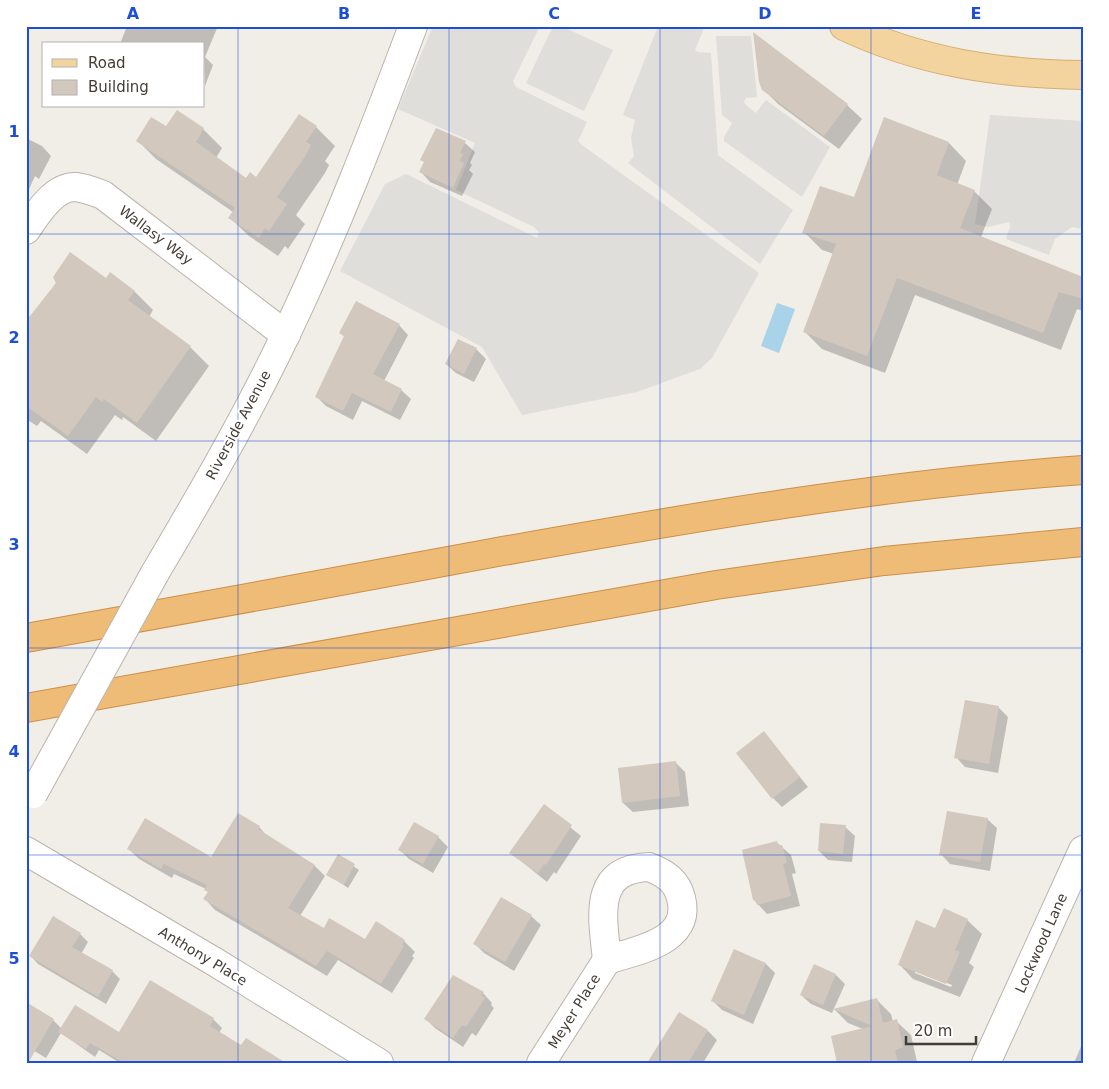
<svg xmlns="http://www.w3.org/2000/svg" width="1109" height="1089" viewBox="0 0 1109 1089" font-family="'DejaVu Sans',sans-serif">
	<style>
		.parking { fill: #e0dedb }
		.water { fill: #a9d3e8 }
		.shadow { fill: #0003; fill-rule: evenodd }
		.building { fill: #d2c8be }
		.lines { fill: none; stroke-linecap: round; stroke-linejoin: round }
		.minor-casing { stroke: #bcb4ab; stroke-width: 30 }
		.major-casing { stroke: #d6af70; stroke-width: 30 }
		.highway-casing { stroke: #cc9047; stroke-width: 30 }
		.minor { stroke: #fff; stroke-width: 28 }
		.major { stroke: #f3d49e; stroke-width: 28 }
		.highway { stroke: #eebc76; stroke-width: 28 }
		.minor-bridge-casing { stroke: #bcb4ab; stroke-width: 30; stroke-linecap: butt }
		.minor-bridge { stroke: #fff; stroke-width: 28 }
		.grid { fill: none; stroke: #1d4ed8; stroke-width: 1; stroke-opacity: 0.55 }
		.labels { text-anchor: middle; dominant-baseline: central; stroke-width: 4; stroke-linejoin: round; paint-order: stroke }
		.street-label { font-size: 14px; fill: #443d37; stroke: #fff }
		.neatline { fill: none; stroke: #1d4ed8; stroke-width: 2 }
		.grid-label { font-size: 16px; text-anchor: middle; font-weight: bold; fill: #1d4ed8 }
	</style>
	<rect width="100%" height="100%" fill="#f1ede7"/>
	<g class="parking">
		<path d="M433 26H540L513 81 516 87 587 122 578 141 582 145 759 273 712 358 700 369 637 392 522 415 482 347 340 271 385 184 406 174 537 238 539 232 534 227 456 190 475 143 398 109Z"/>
		<path d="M553 26H561L613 50 584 111 526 83Z"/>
		<path d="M658 26H705L695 50 698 52 711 53 718 155 793 210 760 264 628 163 634 156 631 138 635 120 623 115Z"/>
		<path d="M716 36H751L757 97 746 98 744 101 745 104 756 113 766 100 830 147 802 197 724 141V137L732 123 722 115Z"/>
		<path d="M990 115 1083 121V229L1072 227 1055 239 1049 255 1006 239 1010 226 1009 222 988 227 975 224Z"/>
	</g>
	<path class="water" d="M777 303 795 309 779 353 761 346Z"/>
	<g class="shadow">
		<path d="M127 26H218L205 57 213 65 205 86 204 44H120Z"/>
		<path d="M763 89 847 105 862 119 839 149 778 104Z"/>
		<path d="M299 116 316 127 335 146 325 161 329 165 325 173 296 215 305 224 288 249 285 246 278 256 249 236 230 218 233 212 156 159 137 140 167 127 203 129 222 148 216 158 247 179H257Z"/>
		<path d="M26 138 42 146 51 156 39 179 35 176 26 196Z"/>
		<path d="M465 143 475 152 470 163 472 165 469 170 473 174 462 196 430 182 421 172Z"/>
		<path d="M949 143 966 161 957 185 974 191 992 209 981 237 1083 278V311L1077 309 1061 350 915 295 885 373 822 349 804 331 834 254 822 250 804 232 855 199Z"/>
		<path d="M106 279 135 292 153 310 149 317 190 347 209 366 156 441 123 417 122 420 115 415 87 454 41 421 37 426 26 419V323Z"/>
		<path d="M399 325 408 335 384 381 401 390 411 399 400 420 362 401 353 420 326 406 316 396 345 337 340 333Z"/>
		<path d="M458 340 476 349 486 359 474 382 456 373 446 364Z"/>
		<path d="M966 702 999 708 1008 717 998 773 965 767 956 757Z"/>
		<path d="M764 733 808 787 782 807 773 798Z"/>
		<path d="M675 762 685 772 689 806 633 812 623 803 619 769Z"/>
		<path d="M544 806 581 836 556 874 554 872 547 882 511 853Z"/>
		<path d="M987 819 997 828 990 871 950 864 941 854Z"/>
		<path d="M259 827 269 838 315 866 325 876 300 916 324 930 366 941 376 923 404 941 415 952 412 956 414 958 392 993 338 960 327 976 215 910 205 899 209 893 206 889 174 874 172 878 139 859 129 849 212 859Z"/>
		<path d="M845 827 855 836 852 862 828 860 819 851Z"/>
		<path d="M438 837 448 847 433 873 409 859 400 850Z"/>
		<path d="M776 842 791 855 796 873 792 874 800 906 767 914 754 900Z"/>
		<path d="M339 856 359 870 348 888 328 874Z"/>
		<path d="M531 916 541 925 514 971 484 953 475 944Z"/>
		<path d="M967 920 982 934 969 963 974 967 960 997 913 979 899 964 936 930ZM915 970 952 985 951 987 915 973Z"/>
		<path d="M80 934 88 942 81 954 112 971 120 979 106 1004 38 964 30 955Z"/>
		<path d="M734 950 766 964 775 973 753 1024 722 1010 712 1000Z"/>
		<path d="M836 975 845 984 832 1013 811 1004 801 995Z"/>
		<path d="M454 977 483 993 492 1003 491 1005 494 1008 476 1036 472 1033 463 1047 435 1028 426 1019Z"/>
		<path d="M877 1000 891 1014 893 1022 896 1021 911 1035 917 1062 839 1063 863 1029 848 1023 835 1010Z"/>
		<path d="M26 1005 53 1020 62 1029 119 1034 213 1019 222 1028 219 1033 242 1047 285 1063H120L99 1050 95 1057 61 1033 46 1058 26 1046Z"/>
		<path d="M708 1031 717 1040 703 1063H649Z"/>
		<path d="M1083 1042V1063H1074Z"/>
	</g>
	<g class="building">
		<path d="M753 32 848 104 824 136 762 90 759 82Z"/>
		<path d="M177 110 204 128 196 142 246 178 250 172 256 177 299 114 317 126 306 142 311 145 306 155 277 197 287 204 269 231 265 228 259 238 228 218 235 208 136 141 151 117 166 126Z"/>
		<path d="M884 117 949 142 937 175 975 190 960 228 1083 277V299L1059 292 1043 333 897 278 867 356 803 332 836 244 802 233 820 186 854 197Z"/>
		<path d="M436 128 466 141 460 153 463 154 460 161 464 163 453 188 419 172 424 162 420 160Z"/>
		<path d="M70 252 106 278 110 272 135 291 128 300 191 346 137 423 104 399 102 402 96 397 68 436 26 406V321L56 283 53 277Z"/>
		<path d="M356 301 400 324 373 374 402 389 391 412 352 393 343 411 315 397 344 336 339 333Z"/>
		<path d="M458 339 477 348 464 374 445 364Z"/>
		<path d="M965 700 999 706 989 764 954 758Z"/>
		<path d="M764 731 800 777 772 799 736 753Z"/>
		<path d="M676 761 680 796 622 803 618 768Z"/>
		<path d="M544 804 572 825 546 865 544 864 538 873 509 853Z"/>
		<path d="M947 811 988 818 980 862 939 855Z"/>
		<path d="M238 813 260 826 258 829 315 865 288 908 324 928 329 918 365 939 376 921 405 940 402 945 404 946 381 984 327 951 316 966 203 899 208 892 204 890 207 885 164 864 161 869 127 849 145 818 211 857Z"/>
		<path d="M414 822 439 836 423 864 398 850Z"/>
		<path d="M820 823 846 825 843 854 818 851Z"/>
		<path d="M777 841 778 845H782L787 863 783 864 791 896 757 905 755 900H753L742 850Z"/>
		<path d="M338 854 355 864 344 885 326 875Z"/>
		<path d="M501 897 532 915 505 962 473 944Z"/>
		<path d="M944 908 968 919 955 950 960 952 946 984 898 965 916 920 935 928Z"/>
		<path d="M53 916 81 933 72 947 113 970 98 997 29 956Z"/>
		<path d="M734 949 766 963 744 1015 711 1001Z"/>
		<path d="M814 964 836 974 823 1005 800 995Z"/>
		<path d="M453 975 484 992 481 995 485 998 466 1027 462 1025 453 1038 424 1019Z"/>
		<path d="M150 980 214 1018 210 1026 241 1045 246 1038 286 1063H124L90 1043 86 1049 58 1032 75 1005 119 1032Z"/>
		<path d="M877 998 883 1023 897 1019 903 1047 895 1050 898 1063H837L831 1036 872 1026 833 1009Z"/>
		<path d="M26 1002 54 1019 28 1063H26Z"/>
		<path d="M679 1012 708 1030 688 1063H647Z"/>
	</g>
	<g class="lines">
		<defs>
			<g id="minor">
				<path d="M26 230C37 214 54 186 76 187 85 188 95 192 103 195L286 335"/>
				<path d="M155 573C201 495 247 416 286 334 334 234 374 130 413 26"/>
				<path d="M26 851 215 962 379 1063"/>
				<path d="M649 867C665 873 677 881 681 898 692 942 637 950 607 960 603 919 591 869 649 867Z"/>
				<path d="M541 1063 607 960"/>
				<path d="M986 1063 1083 850"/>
			</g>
			<path id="major" d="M844 26C920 62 999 74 1083 75"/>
			<g id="highway">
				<path d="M26 638C181 610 337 582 492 553 688 518 884 484 1083 470"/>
				<path d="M26 708 716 585 884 561 1083 542"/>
			</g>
		</defs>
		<use href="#minor" class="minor-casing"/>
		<use href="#major" class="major-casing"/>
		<use href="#highway" class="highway-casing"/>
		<use href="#minor" class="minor"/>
		<use href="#major" class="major"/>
		<use href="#highway" class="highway"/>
		<defs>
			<path id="minor-bridge" d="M33 794 155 573"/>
		</defs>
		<use href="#minor-bridge" class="minor-bridge-casing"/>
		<use href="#minor-bridge" class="minor-bridge"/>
	</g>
	<path class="grid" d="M238 26V1063M449 26V1063M660 26V1063M871 26V1063M26 234H1083M26 441H1083M26 648H1083M26 855H1083"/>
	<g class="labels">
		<g class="street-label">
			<text transform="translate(156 235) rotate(37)">Wallasy Way</text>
			<text transform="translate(238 425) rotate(-62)">Riverside Avenue</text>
			<text transform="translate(1041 943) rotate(-66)">Lockwood Lane</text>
			<text transform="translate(203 956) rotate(31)">Anthony Place</text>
			<text transform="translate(574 1011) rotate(-58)">Meyer Place</text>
		</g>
	</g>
	<rect width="1109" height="1089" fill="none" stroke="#ffffff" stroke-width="55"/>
	<rect x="42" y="42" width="162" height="65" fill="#ffffff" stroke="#b4b1af"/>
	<rect x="52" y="59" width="25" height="8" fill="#f3d49e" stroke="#b4b1af"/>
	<text x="88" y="68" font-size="15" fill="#443d37">Road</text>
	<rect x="52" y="80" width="25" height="15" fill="#d2c8be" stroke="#b4b1af"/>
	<text x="88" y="92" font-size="15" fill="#443d37">Building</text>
	<path d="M906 1036v8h70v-8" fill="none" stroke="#443d37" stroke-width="2.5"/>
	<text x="914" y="1036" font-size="15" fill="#443d37" stroke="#ffffff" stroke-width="4" paint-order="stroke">20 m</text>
	<rect x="28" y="28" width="1054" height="1034" class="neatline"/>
	<g class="grid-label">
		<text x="133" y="19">A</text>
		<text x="344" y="19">B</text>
		<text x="554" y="19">C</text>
		<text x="765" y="19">D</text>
		<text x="976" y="19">E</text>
		<text x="14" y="137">1</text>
		<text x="14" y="343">2</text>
		<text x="14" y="550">3</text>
		<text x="14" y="757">4</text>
		<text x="14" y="964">5</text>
	</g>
</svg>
